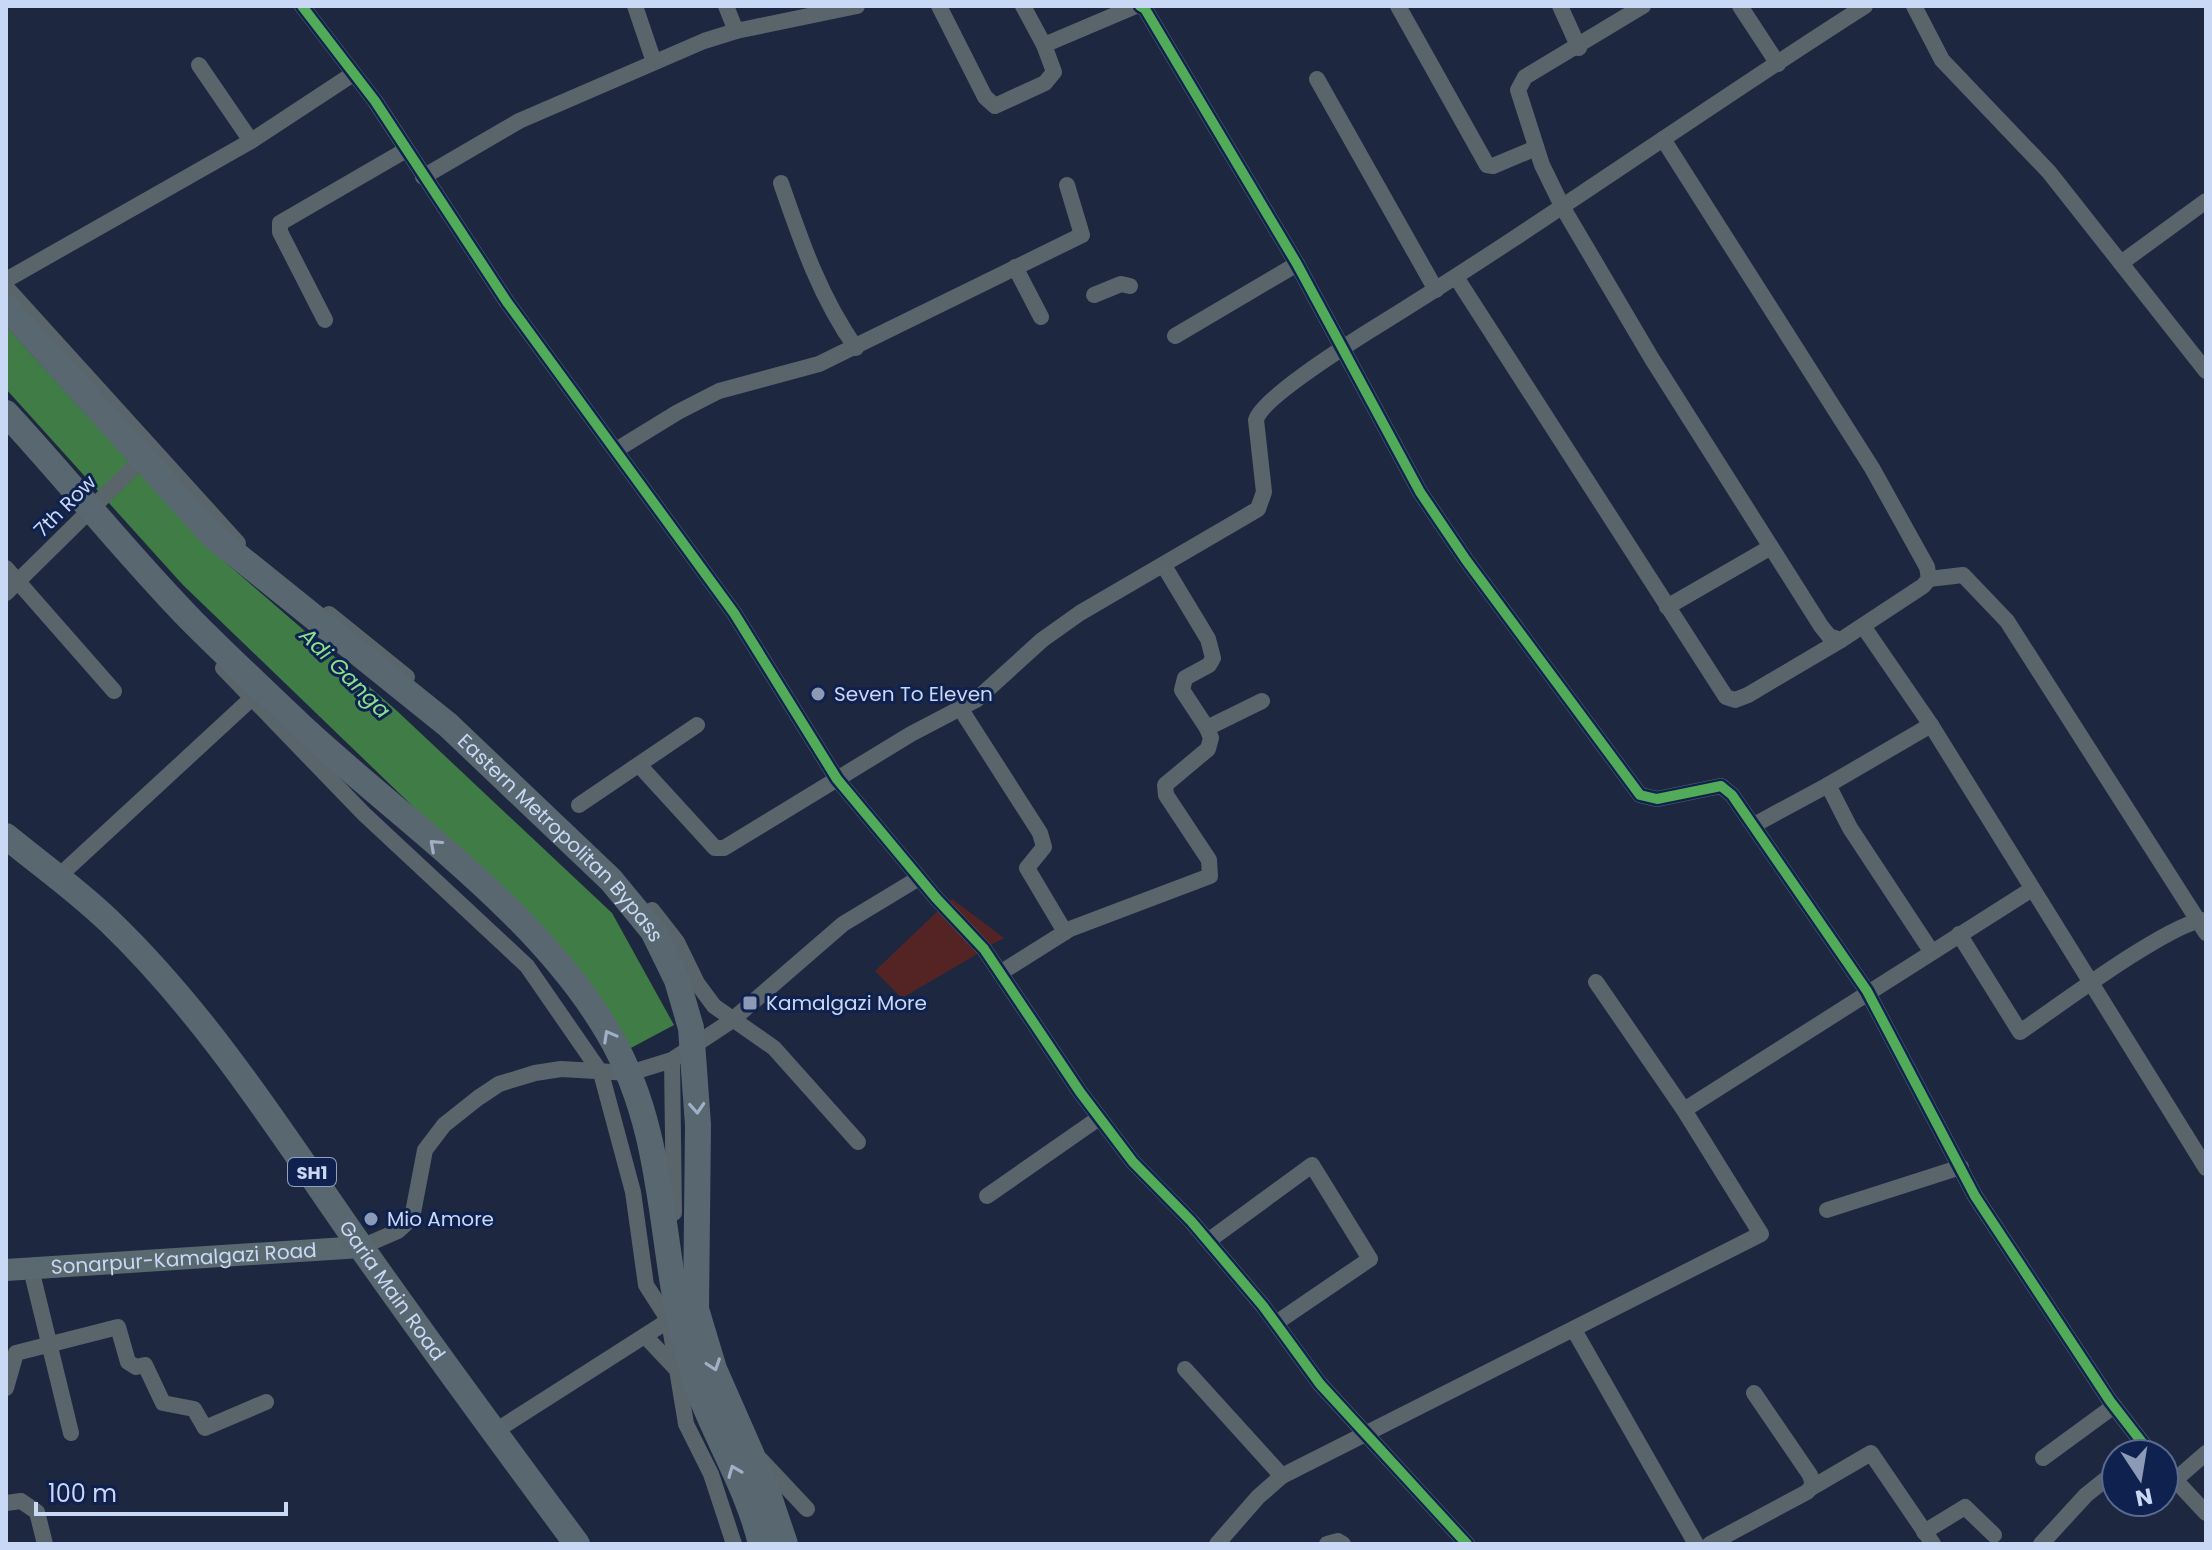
<svg xmlns="http://www.w3.org/2000/svg" width="2212" height="1550" viewBox="0 0 2212 1550" font-family="Poppins,sans-serif">
	<style>
		.green { fill: #542425 }
		.water { fill: #407c45 }
		.lines { fill: none; stroke-linecap: round; stroke-linejoin: round }
		.minor { stroke: #59656a; stroke-width: 16 }
		.secondary { stroke: #5a6870; stroke-width: 22 }
		.primary { stroke: #586770; stroke-width: 26 }
		.cycleway-casing { stroke: #0f214e; stroke-width: 15 }
		.cycleway { stroke: #51ab58; stroke-width: 10 }
		.oneway { stroke: #a1b0c6 }
		.poi-dot { fill: #8d9ab5; stroke: #0f214e; stroke-width: 3 }
		.labels { text-anchor: middle; dominant-baseline: central; stroke-width: 6; stroke-linejoin: round; paint-order: stroke }
		.shield { fill: #0f214e; stroke: #91a1c2; stroke-width: 2 }
		.shield-label { font-size: 18px; font-weight: bold; fill: #c9d8f4 }
		.street-label { font-size: 20px; fill: #c9d8f4; stroke: #0f214e }
		.poi-label { font-size: 20px; fill: #c9d8f4; stroke: #0f214e; text-anchor: start }
		.water-label { font-size: 22px; font-style: italic; fill: #8adf8a; stroke: #0f214e }
	</style>
	<rect width="100%" height="100%" fill="#1d2740"/>
	<g class="green">
		<path d="M952 899 1004 938 989 946 946 906Z"/>
		<path d="M942 907 984 950 902 998 875 971Z"/>
	</g>
	<path class="water" d="M6 326 202 542 396 710 612 913 674 1025 629 1049 561 949 183 585 6 389Z"/>
	<g class="lines">
		<g class="minor">
			<path d="M302 6 375 101 507 302 734 613 837 779 936 898 984 949 1080 1092 1133 1162 1191 1221 1263 1306 1320 1384 1467 1544"/>
			<path d="M635 6 654 62"/>
			<path d="M726 6 736 31"/>
			<path d="M939 6 985 97 995 106 1045 83 1054 72 1044 45 1023 6"/>
			<path d="M1140 6 1145 9 1297 264 1420 492 1466 560 1640 795 1657 799 1721 786 1732 795 1867 991 1975 1196 2110 1401 2151 1454"/>
			<path d="M1398 6 1487 165 1493 166 1536 148"/>
			<path d="M1560 6 1579 48"/>
			<path d="M1643 6 1525 77 1518 90 1542 165 1563 208 1652 359 1821 626 1829 636 1841 640 1923 586 1929 579 1927 567 1872 468 1663 139"/>
			<path d="M1740 6 1778 64"/>
			<path d="M1914 6 1942 60 2049 172 2206 371"/>
			<path d="M1044 45 1136 6"/>
			<path d="M199 65 251 141"/>
			<path d="M1317 79 1436 290"/>
			<path d="M423 177 519 121 704 41 736 31 857 6"/>
			<path d="M781 183C801 241 820 297 856 348"/>
			<path d="M2121 263 2206 201"/>
			<path d="M1015 267 1041 317"/>
			<path d="M1456 277 1726 697 1735 700 1748 695 1841 640"/>
			<path d="M6 280 251 141 353 74"/>
			<path d="M6 287 238 543"/>
			<path d="M1094 295 1121 284 1130 286"/>
			<path d="M325 320 280 232V223L406 150"/>
			<path d="M1175 336 1297 264"/>
			<path d="M616 450 678 412 719 391 819 364 1082 235 1067 185"/>
			<path d="M1164 566 1208 639 1213 658 1209 665 1185 678 1182 690 1207 728 1262 701"/>
			<path d="M6 568 114 691"/>
			<path d="M1929 579 1963 575 2007 621 2206 933"/>
			<path d="M6 593 147 454"/>
			<path d="M1667 607 1771 547"/>
			<path d="M329 614 407 677"/>
			<path d="M1863 626 1931 725 2206 1168"/>
			<path d="M223 668 364 814 527 966 601 1073 633 1192 646 1285 669 1321 686 1424 711 1474 734 1544"/>
			<path d="M960 708 1040 833 1044 847 1027 868 1065 932"/>
			<path d="M1931 725 1828 785 1850 828 1931 951"/>
			<path d="M640 766 715 848H724L911 734 976 700 1042 640 1080 613 1258 509 1264 492 1256 420C1262 398 1352 342 1374 328 1541 225 1700 111 1865 6"/>
			<path d="M579 805 697 725"/>
			<path d="M1754 825 1828 785"/>
			<path d="M58 877 251 699"/>
			<path d="M652 910 677 942 697 983 714 1006 774 1048 858 1142"/>
			<path d="M1959 934 2020 1032C2053 1010 2174 919 2206 920"/>
			<path d="M1000 973 1070 929 1210 876 1209 860 1166 795 1165 785 1208 749 1211 738 1207 728"/>
			<path d="M1596 982 1684 1110"/>
			<path d="M672 1060 674 1213"/>
			<path d="M987 1196 1099 1118"/>
			<path d="M1827 1210 1961 1167"/>
			<path d="M1208 1241 1312 1165 1370 1259 1276 1323"/>
			<path d="M361 1247 398 1231 412 1218 425 1150 444 1125 478 1098 499 1084 535 1073 561 1069 630 1073 672 1060 731 1021 843 924 919 878"/>
			<path d="M31 1269 71 1433"/>
			<path d="M1574 1330 1696 1544"/>
			<path d="M645 1336 680 1373"/>
			<path d="M1185 1369 1282 1476"/>
			<path d="M6 1388 16 1353 118 1327 128 1362 136 1367 145 1365 163 1403 194 1409 205 1428 266 1402"/>
			<path d="M494 1432 674 1317"/>
			<path d="M2043 1458 2114 1406"/>
			<path d="M761 1460 807 1509"/>
			<path d="M2164 1468 2206 1513"/>
			<path d="M2175 1480 2206 1453"/>
			<path d="M1811 1488 1871 1453 1933 1544"/>
			<path d="M6 1503 21 1501 37 1512 45 1544"/>
			<path d="M1924 1532 1965 1507 1994 1535"/>
			<path d="M1217 1544 1258 1497 1282 1476 1761 1234 1684 1110 2032 889"/>
			<path d="M1327 1544 1338 1541 1343 1544"/>
			<path d="M1710 1544 1807 1492 1813 1485 1810 1475 1754 1393"/>
			<path d="M2041 1544 2086 1495 2116 1471"/>
		</g>
		<path class="secondary" id="s1" d="M6 1270 361 1247"/>
		<g class="primary">
			<path id="s2" d="M6 307 213 536 448 725 611 880 653 931 677 980 691 1028 698 1125 696 1309 714 1369 765 1485 785 1544"/>
			<path d="M6 413C69 481 130 558 194 623 229 658 265 692 301 726 403 821 539 913 609 1034 669 1137 658 1250 689 1360 706 1424 746 1480 761 1544"/>
			<path id="s3" d="M6 836C40 864 77 890 109 921 210 1018 283 1136 363 1250 433 1349 505 1447 577 1544"/>
		</g>
		<defs>
			<g id="cycleway">
				<path d="M302 6 375 101 507 302 734 613 837 779 936 898 984 949 1080 1092 1133 1162 1191 1221 1263 1306 1320 1384 1467 1544"/>
				<path d="M1140 6 1145 9 1297 264 1420 492 1466 560 1640 795 1657 799 1721 786 1732 795 1867 991 1975 1196 2110 1401 2151 1454"/>
			</g>
		</defs>
		<use href="#cycleway" class="cycleway-casing"/>
		<use href="#cycleway" class="cycleway"/>
	</g>
	<defs><path id="oneway-chevron" d="M-2-3.5L2.5 0L-2 3.5" fill="none" stroke-width="1.6" stroke-linecap="round" stroke-linejoin="round" transform="scale(2)"/></defs>
	<g class="oneway">
		<use href="#oneway-chevron" transform="translate(435 845) rotate(-138)"/>
		<use href="#oneway-chevron" transform="translate(609 1036) rotate(-119)"/>
		<use href="#oneway-chevron" transform="translate(697 1108) rotate(86)"/>
		<use href="#oneway-chevron" transform="translate(714 1365) rotate(71)"/>
		<use href="#oneway-chevron" transform="translate(734 1471) rotate(-112)"/>
	</g>
	<g class="poi-dot">
		<circle cx="818" cy="694" r="8"/>
		<rect x="742" y="995" width="16" height="16" rx="4"/>
		<circle cx="371" cy="1219" r="8"/>
	</g>
	<g class="labels">
		<rect class="shield" x="288" y="1158" width="48" height="28" rx="6"/>
		<g class="shield-label">
			<text x="312" y="1172">SH1</text>
		</g>
		<g class="street-label">
			<text transform="translate(65 506) rotate(-45)">7th Row</text>
			<text stroke="none"><textPath href="#s2" startOffset="770">Eastern Metropolitan Bypass</textPath></text>
			<text stroke="none"><textPath href="#s1" startOffset="178">Sonarpur-Kamalgazi Road</textPath></text>
			<text stroke="none"><textPath href="#s3" startOffset="600">Garia Main Road</textPath></text>
		</g>
		<g class="poi-label">
			<text x="834" y="694">Seven To Eleven</text>
			<text x="766" y="1003">Kamalgazi More</text>
			<text x="387" y="1219">Mio Amore</text>
		</g>
		<g class="water-label">
			<text transform="translate(345 673) rotate(45)">Adi Ganga</text>
		</g>
	</g>
	<rect width="2212" height="1550" fill="none" stroke="#c9d8f4" stroke-width="16"/>
	<g transform="translate(2140 1478) rotate(168)"><circle r="38" fill="#0f214e" stroke="#596a90" stroke-width="2"/>
	<path d="M0-6L14 30L0 20L-14 30Z" fill="#8d9ab5"/>
	<text y="-12" font-size="22" font-weight="bold" text-anchor="middle" fill="#c9d8f4">N</text>
	</g>
	<path d="M36 1502v12h250v-12" fill="none" stroke="#c9d8f4" stroke-width="4"/>
	<text x="48" y="1502" font-size="24" fill="#c9d8f4" stroke="#0f214e" stroke-width="6" paint-order="stroke">100 m</text>
</svg>
